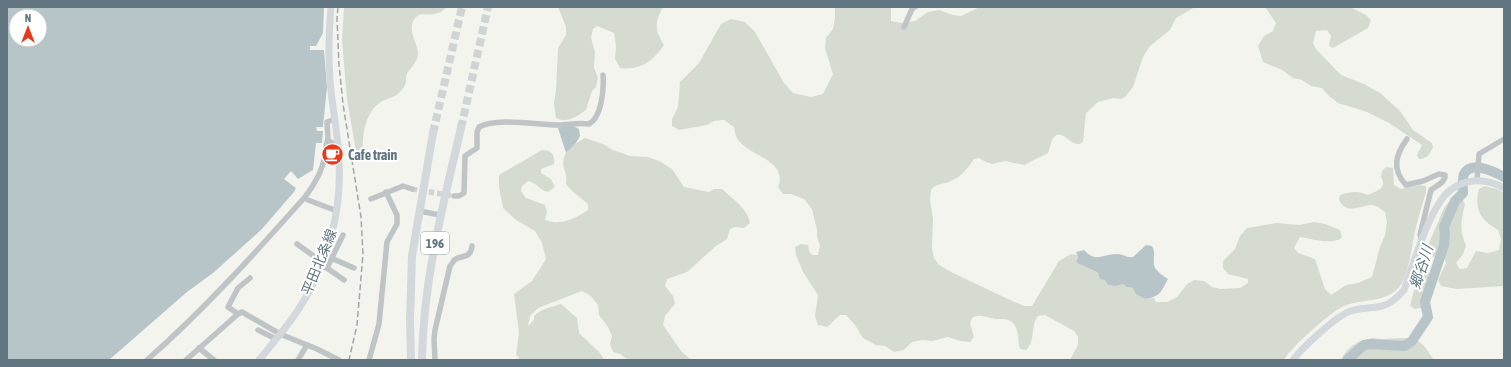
<svg xmlns="http://www.w3.org/2000/svg" width="1511" height="367" viewBox="0 0 1511 367" font-family="'Asap Condensed','Noto Sans JP',sans-serif">
	<style>
		.green { fill: #d5dbd0 }
		.water { fill: #b8c5c8; fill-rule: evenodd }
		.lines { fill: none; stroke-linecap: round; stroke-linejoin: round }
		.river { stroke: #b8c5c8; stroke-width: 10 }
		.minor-tunnel { stroke: #d0d4d4; stroke-width: 5.5; stroke-dasharray: 5.5 3; stroke-linecap: butt }
		.highway-tunnel { stroke: #d0d4d4; stroke-width: 8; stroke-dasharray: 8 4; stroke-linecap: butt }
		.minor { stroke: #bfc4c6; stroke-width: 5.5 }
		.major { stroke: #d2d8db; stroke-width: 7 }
		.highway { stroke: #d2d8db; stroke-width: 8 }
		.rail { stroke: #9fa7ab; stroke-width: 1.5; stroke-dasharray: 6 3; stroke-linecap: butt }
		.labels { text-anchor: middle; dominant-baseline: central; stroke-width: 4; stroke-linejoin: round; paint-order: stroke }
		.shield { fill: #fff; stroke: #919fa7; stroke-width: 1 }
		.shield-label { font-size: 13px; font-weight: bold; fill: #627681 }
		.poi-label { font-size: 14px; font-weight: bold; fill: #627681; stroke: #fff; text-anchor: start }
		.street-label { font-size: 14px; fill: #627681; stroke: #fff }
		.water-label { font-size: 15px; font-style: italic; fill: #5e797f; stroke: #fff }
	</style>
	<rect width="100%" height="100%" fill="#f4f4ef"/>
	<g class="green">
		<path d="M344 7H447C443 11 439 13 434 14 428 16 421 12 416 17 405 30 419 43 418 55 417 63 410 68 407 74 405 77 407 82 405 85 397 99 391 96 381 102 365 112 362 135 363 152L361 154 356 151 347 99 342 41Z"/>
		<path d="M558 7H663C654 23 655 30 664 45 653 61 640 71 620 68L615 59 616 46 614 33 597 26 593 29 591 38 595 52 594 67 598 78 596 87 592 91 586 110C577 116 567 124 556 118L554 103 556 90 558 48 566 35V27Z"/>
		<path d="M835 7H891V21L902 23 915 21 928 12 939 10 953 15 961 16 980 7H1195L1176 18 1170 30 1150 46 1143 57 1133 87 1125 97 1121 99 1113 98 1098 102 1086 113 1083 142C1072 151 1064 127 1054 137 1051 140 1050 148 1048 153L1024 165 1005 161 992 164 986 162 979 158 974 159C968 168 961 177 951 181 943 185 938 182 931 190L930 199 933 219 932 248 934 258 939 265 953 273 1008 299 1024 306H1032L1059 261 1071 254 1077 255 1078 257 1076 262C1081 266 1086 266 1091 269 1100 274 1107 281 1116 286L1123 284 1127 287 1133 288 1145 299 1154 298 1156 302H1167L1177 297 1187 284 1194 280 1204 281 1212 287 1221 289 1240 288 1248 283V279L1228 274 1223 268V261L1235 249 1240 236 1247 228 1276 223 1299 225 1314 222 1325 224 1340 230 1342 238C1330 245 1313 239 1300 237L1294 248 1298 253 1315 259 1325 289 1331 295 1346 285 1358 283 1372 277 1380 247 1385 235 1387 222 1385 212C1381 209 1377 205 1371 205 1358 206 1347 215 1339 200L1340 195C1350 192 1358 190 1367 195 1376 192 1388 188 1381 177L1382 171 1386 167 1393 168 1394 185 1401 189 1419 185 1426 186V192C1422 206 1417 221 1414 236 1412 248 1408 272 1402 283 1389 305 1362 297 1342 307 1330 313 1290 348 1284 360H1070L1078 345V337L1074 331 1045 315 1038 316C1030 326 1036 341 1026 350L1020 349C1018 341 1019 331 1014 324 1009 318 1003 319 996 319 987 318 980 313 972 318L970 323 974 337 970 342 960 341 948 337 932 341 922 340 912 342 904 350 894 352 885 346 876 345 863 338 855 325 846 315H840L827 327 818 325 815 316 818 295 803 272 796 255 795 247 801 244 808 245 809 251 812 255H818L820 246 817 237V230L812 209 804 199 791 194H783L778 187C789 158 745 157 736 136 735 134 735 130 734 127L724 120 714 121 707 125 679 130 672 126V119L678 107 680 82 699 63 721 24 731 19 745 22 755 32 784 83 793 93 811 97 823 94 833 74 825 48 826 38 833 29 835 19Z"/>
		<path d="M1265 7H1350L1366 15 1371 20 1368 28 1333 48 1329 46 1331 36 1327 30 1316 31 1313 43 1316 49 1341 75 1364 84 1380 93 1400 111 1413 130 1432 143 1433 147C1430 154 1427 159 1419 159L1417 155 1422 145 1389 123 1367 112 1338 103 1329 96 1322 88 1311 86 1302 80 1293 78 1282 70 1263 62 1258 46 1264 36 1273 31 1276 23Z"/>
		<path d="M585 138 603 144 613 150 630 156 648 157 661 162 672 169 684 187 709 192 714 189H722C733 199 748 209 750 223L744 228 735 227 730 229 727 239 716 246 687 272 667 279 665 286 673 296 675 304 665 316 663 325 681 351 691 360H628L620 354 613 352 610 344 612 336 608 327 599 315 598 305 591 296 582 291 538 308 530 316 528 326 534 320V316C541 309 551 307 561 304L577 318 579 333 599 352 605 360H518L519 357 516 355 519 333 514 294 532 281 546 259 542 243 535 231 516 220 503 208 499 187V175L542 150C552 150 555 155 554 164L541 169V173L551 179 555 187 548 192C539 190 537 183 528 181L522 186 521 191 526 198 545 205 547 212 545 220C560 226 575 219 588 210V204L572 191 566 184C567 176 566 175 564 168 560 153 574 144 585 138Z"/>
		<path d="M1485 186 1497 189 1504 193V286L1456 289 1441 286 1438 280 1446 263 1444 258 1429 256 1424 267 1430 276 1421 308 1415 309 1410 306 1421 262 1444 208 1451 199H1462L1465 204C1461 222 1459 228 1466 246L1463 254 1456 263 1460 269 1467 268 1476 251 1488 253 1499 250 1501 239 1498 230C1480 220 1474 209 1479 189Z"/>
		<path d="M1374 338C1390 342 1410 332 1423 345 1427 349 1430 355 1434 360H1342C1346 346 1361 339 1374 338Z"/>
	</g>
	<g class="water">
		<path d="M7 7H324L323 33 316 46H310V50H324L327 87 323 127H316L317 131H323L322 143H316L313 170 298 179 291 171 284 179 296 188 294 192 261 230 213 273 187 292 109 360H7ZM16 16H40V40H16Z"/>
		<path d="M569 125 573 126 579 129 580 136 576 143 566 153 558 128Z"/>
		<path d="M1146 245 1152 246C1156 253 1153 258 1154 265 1155 271 1164 276 1168 279 1161 292 1160 297 1145 299L1136 294 1133 288 1127 287 1123 284 1116 286 1108 285 1105 280 1100 279 1098 273C1092 269 1080 265 1076 262L1078 257 1076 252 1084 250C1097 264 1103 253 1118 254 1123 254 1127 258 1133 257Z"/>
	</g>
	<g class="lines">
		<path class="river" d="M1347 360 1364 345 1371 344 1405 346 1412 341 1428 317 1425 302 1444 245 1445 233 1444 227 1455 201 1463 193C1463 188 1462 179 1464 174 1471 160 1495 172 1504 177"/>
		<path class="minor-tunnel" d="M412 189 454 196"/>
		<g class="highway-tunnel">
			<path d="M461 128 488 7"/>
			<path d="M433 133 462 7"/>
		</g>
		<g class="minor">
			<path d="M904 27 912 9 915 7"/>
			<path d="M335 119 327 122 328 140 332 143H337"/>
			<path d="M1407 139C1396 154 1391 169 1406 185L1423 181 1439 174 1445 175C1446 182 1436 186 1431 190L1420 235 1422 241"/>
			<path d="M1477 180 1479 154 1504 139"/>
			<path d="M454 196H459L464 193 465 156 477 148V132L479 127C497 117 538 125 559 125 569 125 578 122 589 124 602 117 604 88 603 75"/>
			<path d="M371 199 403 186 412 189"/>
			<path d="M308 200 337 211"/>
			<path d="M419 211 440 215"/>
			<path d="M297 244 322 262"/>
			<path d="M331 258 354 268"/>
			<path d="M320 266 327 268 343 235"/>
			<path d="M327 268 344 280"/>
			<path d="M238 314 228 307 238 288 250 278"/>
			<path d="M258 330 276 339"/>
			<path d="M199 348 214 360"/>
			<path d="M147 360C204 310 255 253 305 197 315 184 322 172 325 156 326 151 325 145 328 140"/>
			<path d="M186 360 238 314 242 312 280 334 317 349 339 360"/>
			<path d="M298 360 307 345"/>
			<path d="M369 360 379 324 387 242 397 224V215L386 192"/>
			<path d="M435 360 434 339 435 330 450 266C450 266 454 261 454 260 462 254 470 260 472 246"/>
		</g>
		<g class="major">
			<path d="M259 360C272 344 287 327 298 310 327 266 342 213 339 161 338 133 332 107 330 80 328 55 329 31 331 7"/>
			<path d="M1293 360C1303 347 1331 321 1346 313 1357 307 1370 309 1382 306 1391 304 1398 297 1404 290 1413 265 1428 214 1445 195 1461 178 1484 177 1504 188"/>
		</g>
		<g class="highway">
			<path d="M411 360 410 321 412 256 433 133"/>
			<path d="M422 360C423 281 443 205 461 128"/>
		</g>
		<path class="rail" d="M338 7 337 18 339 65 343 104 361 217 363 254 357 325 349 360"/>
	</g>
	<defs>
		<symbol id="cafe-disc" viewBox="-11 -11 22 22"><circle r="9.5" fill="#e73a1d" stroke="#fff"/><path d="M-5.5-4.5H6V0H3Q3 3.5 0 3.5H-2.5Q-5.5 3.5-5.5 0ZM3-3.2v2h1.7v-2ZM-6 4.5H4V6H-6Z" fill="#fff"/></symbol>
	</defs>
	<g fill-rule="evenodd">
		<use href="#cafe-disc" x="320" y="142" width="25" height="25"/>
	</g>
	<g class="labels">
		<rect class="shield" x="421" y="232" width="28" height="22" rx="3"/>
		<g class="shield-label">
			<text x="435" y="243">196</text>
		</g>
		<g class="poi-label">
			<text x="348" y="155">Cafe train</text>
		</g>
		<g class="street-label">
			<text transform="translate(319 262) rotate(-68)">平田北条線</text>
		</g>
		<g class="water-label">
			<text transform="translate(1421 267) rotate(-72)">郷谷川</text>
		</g>
	</g>
	<rect width="1511" height="367" fill="none" stroke="#627681" stroke-width="16"/>
	<g transform="translate(28 28)"><circle r="19" fill="#ffffff" stroke="#c0c8cd"/>
	<path d="M0-3L7 15L0 10L-7 15Z" fill="#e73a1d"/>
	<text y="-6" font-size="11" font-weight="bold" text-anchor="middle" fill="#627681">N</text>
	</g>
</svg>
